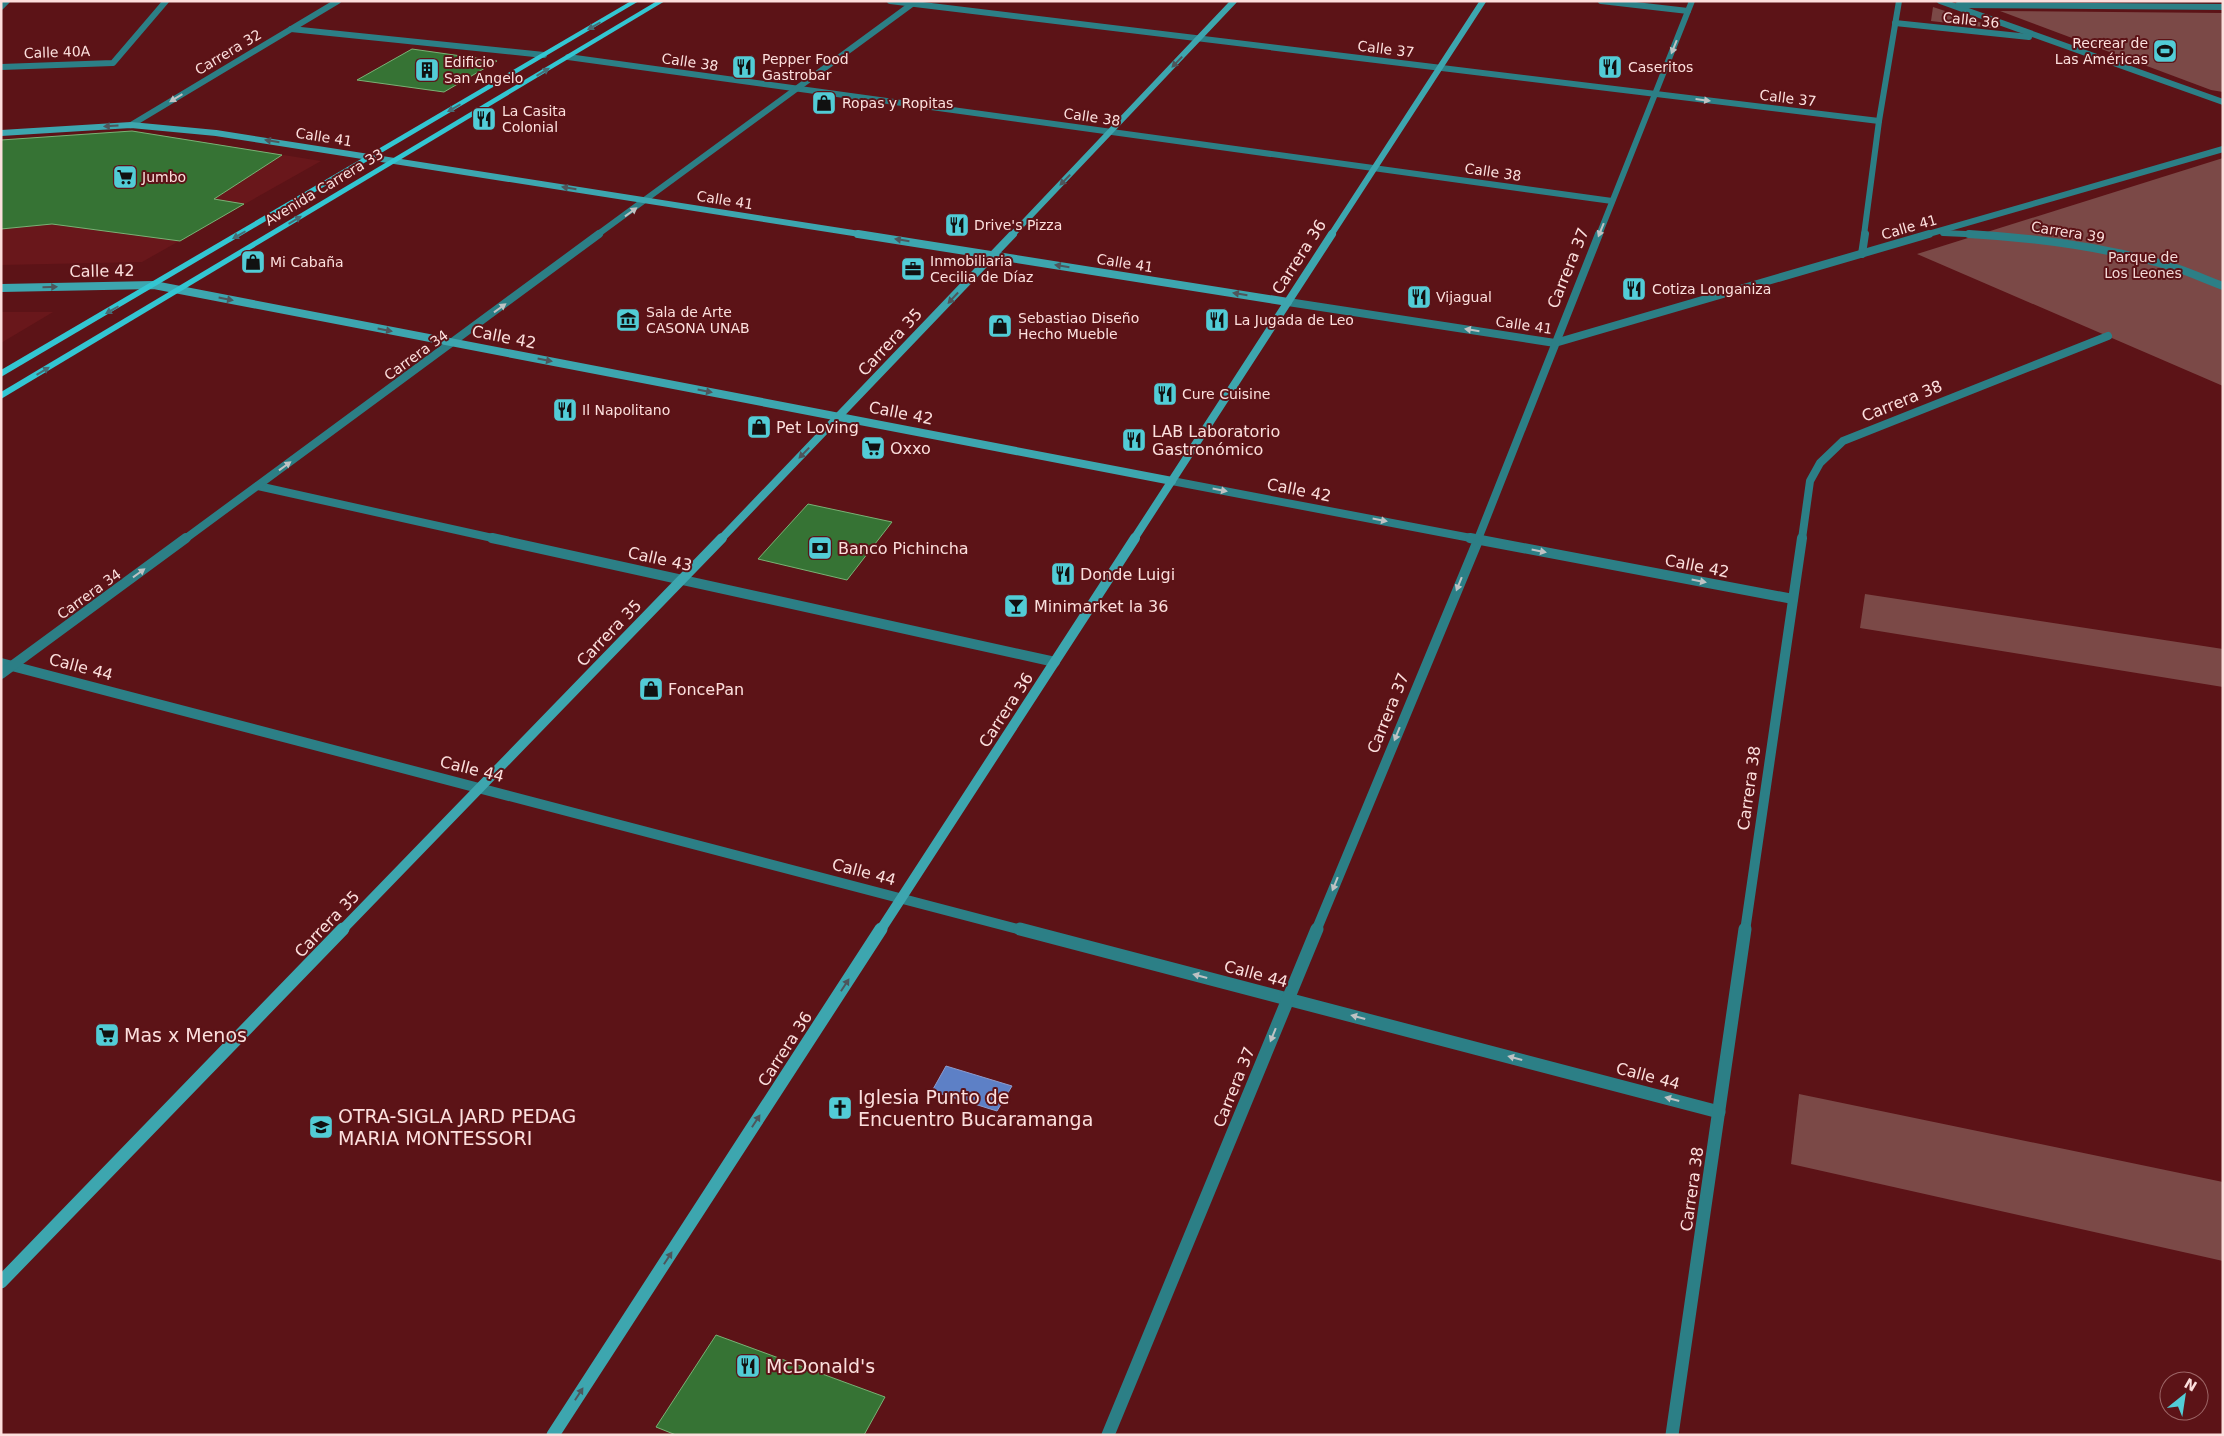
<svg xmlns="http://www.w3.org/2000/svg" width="2224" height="1436" viewBox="0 0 2224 1436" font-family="'DejaVu Sans',sans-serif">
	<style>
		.built { fill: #69171b }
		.green { fill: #7b4947 }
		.water { fill: #5d80c6; stroke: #8d9ccd }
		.building { fill: #367334; stroke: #79b275 }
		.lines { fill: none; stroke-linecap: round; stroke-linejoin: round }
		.street-far3 { stroke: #2c7f86; stroke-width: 6 }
		.street-far2 { stroke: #2c7f86; stroke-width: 8 }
		.street-far1 { stroke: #2c7f86; stroke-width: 10 }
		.street { stroke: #2c7f86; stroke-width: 13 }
		.secondary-far3 { stroke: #3da6af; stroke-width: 6 }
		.secondary-far2 { stroke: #3da6af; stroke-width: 8 }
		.secondary-far1 { stroke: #3da6af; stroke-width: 10 }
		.secondary { stroke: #3da6af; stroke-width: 13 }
		.primary { fill: #33c6d2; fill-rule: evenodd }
		.oneway { fill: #486c74 }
		.oneway2 { fill: #bec2c3 }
		.oneway3 { fill: #4e555b }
		.labels { text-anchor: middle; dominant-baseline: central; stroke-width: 4; stroke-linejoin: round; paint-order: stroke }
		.far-street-label { font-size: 14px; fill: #fcdfdd; stroke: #5c1317 }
		.far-poi-label { font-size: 14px; fill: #fcdfdd; stroke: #5c1317; text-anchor: start }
		.far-park-label { font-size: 14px; fill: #f4dad8; stroke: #5c1317 }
		.street-label { font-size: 16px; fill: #fcdfdd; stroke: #5c1317 }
		.poi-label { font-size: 16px; fill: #fcdfdd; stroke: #5c1317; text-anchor: start }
		.near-poi-label { font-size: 19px; fill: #fcdfdd; stroke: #5c1317; text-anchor: start }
	</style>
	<rect width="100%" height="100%" fill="#5c1317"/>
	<g class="built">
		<path d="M132 131 321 161 142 262 1 265V140Z"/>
		<path d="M1 312H53L1 343Z"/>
	</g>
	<g class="green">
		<path d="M1933 7 2000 29 1931 21Z"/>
		<path d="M2000 11 2223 13V92L2211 90Z"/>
		<path d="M2223 158V386L1917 254Z"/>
		<path d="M1865 594 2223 649V687L1860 628Z"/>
		<path d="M1799 1094 2223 1182V1261L1791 1164Z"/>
	</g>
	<path class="water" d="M946 1066 1012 1086 997 1111 932 1091Z"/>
	<g class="building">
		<path d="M412 49 497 61 444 92 357 80Z"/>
		<path d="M132 131 282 155 214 199 244 204 180 241 52 224 1 229V140Z"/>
		<path d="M808 504 892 522 847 580 758 559Z"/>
		<path d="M716 1335 885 1397 864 1435H676L656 1427Z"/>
	</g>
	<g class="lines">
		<g class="street-far3">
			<path d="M890 1 1879 121"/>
			<path d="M1601 1 1688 11"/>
			<path d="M1940 1 2223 102"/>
			<path d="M1958 5 2223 7"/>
			<path d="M1 7 7 1"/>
			<path d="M1895 23 2029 37"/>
			<path d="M291 29 544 55"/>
			<path d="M568 57 1612 201"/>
			<path d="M1 67 113 63 166 1"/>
			<path d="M131 125 338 1"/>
			<path d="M1943 233 1988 235"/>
			<path d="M597 235 916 1"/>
			<path d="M1599 235 1692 1"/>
			<path d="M1864 235 1879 121 1899 1"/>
			<path d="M1925 235 2223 149"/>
		</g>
		<g class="street-far2">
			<path d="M1969 234C2038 238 2107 247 2173 267 2190 272 2206 280 2223 286"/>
			<path d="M1862 254 1865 234"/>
			<path d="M1288 302 1555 343 1929 234"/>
			<path d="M1172 481 1476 539"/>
			<path d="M258 486 497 539"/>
			<path d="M185 539 599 234"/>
			<path d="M1478 539 1599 234"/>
			<path d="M1802 539 1810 481 1820 463 1843 441 2108 336"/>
		</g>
		<g class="street-far1">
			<path d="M492 538 1055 662"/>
			<path d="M1470 538 1793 599"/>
			<path d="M1 663 1025 931"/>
			<path d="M1 674 186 538"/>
			<path d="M1316 931 1479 538"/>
			<path d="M1745 931 1802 538"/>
		</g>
		<g class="street">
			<path d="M1020 929 1719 1112"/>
			<path d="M1108 1435 1317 929"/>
			<path d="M1672 1435 1745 929"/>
		</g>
		<g class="secondary-far3">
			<path d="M1 133 131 125 216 133 866 235"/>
			<path d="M1012 235 1234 1"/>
			<path d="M1331 235 1483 1"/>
		</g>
		<g class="secondary-far2">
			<path d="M858 234 1288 302"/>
			<path d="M1 288 154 285 1172 481"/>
			<path d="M721 539 1013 234"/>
			<path d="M1134 539 1332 234"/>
		</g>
		<g class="secondary-far1">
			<path d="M341 931 722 538"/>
			<path d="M880 931 1135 538"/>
		</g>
		<g class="secondary">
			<path d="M1 1282 343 929"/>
			<path d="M553 1435 881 929"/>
		</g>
		<g class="primary">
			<path d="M631 1H639L1 377V370Z"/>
			<path d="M657 1H665L1 399V392Z"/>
		</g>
	</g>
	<defs><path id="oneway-solid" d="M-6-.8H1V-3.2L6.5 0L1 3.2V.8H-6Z" transform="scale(1.25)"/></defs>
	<g class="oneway">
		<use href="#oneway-solid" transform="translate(594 26) rotate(150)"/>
		<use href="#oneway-solid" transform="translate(543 72) rotate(-31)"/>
		<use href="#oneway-solid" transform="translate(454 108) rotate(150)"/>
		<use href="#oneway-solid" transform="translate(295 220) rotate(-31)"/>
		<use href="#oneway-solid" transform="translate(239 235) rotate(150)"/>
		<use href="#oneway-solid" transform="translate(112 310) rotate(150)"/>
		<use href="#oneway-solid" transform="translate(43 371) rotate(-31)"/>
	</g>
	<g class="oneway2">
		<use href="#oneway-solid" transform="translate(1674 47) rotate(112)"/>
		<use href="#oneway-solid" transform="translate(176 98) rotate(149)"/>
		<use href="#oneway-solid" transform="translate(1703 100) rotate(7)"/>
		<use href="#oneway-solid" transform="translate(631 212) rotate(-36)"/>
		<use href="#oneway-solid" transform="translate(1601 230) rotate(112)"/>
		<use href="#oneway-solid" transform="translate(500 308) rotate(-36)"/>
		<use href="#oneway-solid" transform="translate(1472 330) rotate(-171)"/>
		<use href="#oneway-solid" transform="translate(285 466) rotate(-36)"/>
		<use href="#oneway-solid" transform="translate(1220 490) rotate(11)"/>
		<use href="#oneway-solid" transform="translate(1380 520) rotate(11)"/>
		<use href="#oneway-solid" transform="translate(1539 551) rotate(11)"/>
		<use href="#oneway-solid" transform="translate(139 573) rotate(-36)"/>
		<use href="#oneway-solid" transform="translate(1699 581) rotate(11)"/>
		<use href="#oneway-solid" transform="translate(1459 584) rotate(112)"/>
		<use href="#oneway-solid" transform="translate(1397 734) rotate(112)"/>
		<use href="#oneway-solid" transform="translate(1335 884) rotate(112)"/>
		<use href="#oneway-solid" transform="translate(1200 976) rotate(-165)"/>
		<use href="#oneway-solid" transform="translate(1358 1017) rotate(-165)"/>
		<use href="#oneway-solid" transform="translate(1273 1035) rotate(112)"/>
		<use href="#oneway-solid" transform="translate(1515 1058) rotate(-165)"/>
		<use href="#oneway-solid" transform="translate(1672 1099) rotate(-165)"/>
	</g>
	<g class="oneway3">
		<use href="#oneway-solid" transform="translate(1177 62) rotate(134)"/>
		<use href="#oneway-solid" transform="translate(111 126) rotate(177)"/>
		<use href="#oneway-solid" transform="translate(272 141) rotate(-171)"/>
		<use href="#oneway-solid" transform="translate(1065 180) rotate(134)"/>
		<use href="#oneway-solid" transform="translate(569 188) rotate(-171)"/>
		<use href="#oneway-solid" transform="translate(902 240) rotate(-171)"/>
		<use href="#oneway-solid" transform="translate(1062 266) rotate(-171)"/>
		<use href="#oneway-solid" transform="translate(50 287) rotate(-1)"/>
		<use href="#oneway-solid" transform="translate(1240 294) rotate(-171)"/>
		<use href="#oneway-solid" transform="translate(953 298) rotate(133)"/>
		<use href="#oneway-solid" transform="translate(226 299) rotate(11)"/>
		<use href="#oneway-solid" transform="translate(385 330) rotate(11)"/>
		<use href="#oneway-solid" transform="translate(545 360) rotate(11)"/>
		<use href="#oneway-solid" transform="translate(705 391) rotate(11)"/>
		<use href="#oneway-solid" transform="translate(804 453) rotate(134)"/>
		<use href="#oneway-solid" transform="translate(845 985) rotate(-57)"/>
		<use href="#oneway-solid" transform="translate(756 1121) rotate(-57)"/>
		<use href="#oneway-solid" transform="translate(668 1258) rotate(-57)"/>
		<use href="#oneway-solid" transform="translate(579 1394) rotate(-57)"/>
	</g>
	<defs>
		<symbol id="stadium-square" viewBox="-11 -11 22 22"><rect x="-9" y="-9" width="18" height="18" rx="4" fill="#52ccd6" stroke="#5c1317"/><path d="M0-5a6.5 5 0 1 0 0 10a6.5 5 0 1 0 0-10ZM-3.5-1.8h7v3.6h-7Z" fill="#111"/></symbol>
		<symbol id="restaurant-square" viewBox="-11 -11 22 22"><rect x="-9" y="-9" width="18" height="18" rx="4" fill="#52ccd6" stroke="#5c1317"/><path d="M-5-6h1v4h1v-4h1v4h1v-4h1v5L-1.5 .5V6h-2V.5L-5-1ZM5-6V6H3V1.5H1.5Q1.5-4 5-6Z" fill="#111"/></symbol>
		<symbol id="building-square" viewBox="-11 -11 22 22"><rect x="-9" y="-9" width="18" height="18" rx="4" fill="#52ccd6" stroke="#5c1317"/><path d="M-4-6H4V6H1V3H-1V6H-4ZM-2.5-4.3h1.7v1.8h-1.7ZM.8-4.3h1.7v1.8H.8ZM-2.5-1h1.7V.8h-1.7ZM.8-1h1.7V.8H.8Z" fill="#111"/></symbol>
		<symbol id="shop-square" viewBox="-11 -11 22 22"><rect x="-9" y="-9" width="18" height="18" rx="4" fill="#52ccd6" stroke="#5c1317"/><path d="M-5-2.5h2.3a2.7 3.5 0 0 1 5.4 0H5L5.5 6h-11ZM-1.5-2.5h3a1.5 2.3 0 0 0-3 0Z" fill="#111"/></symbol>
		<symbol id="supermarket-square" viewBox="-11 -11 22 22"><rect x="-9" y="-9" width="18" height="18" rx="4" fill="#52ccd6" stroke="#5c1317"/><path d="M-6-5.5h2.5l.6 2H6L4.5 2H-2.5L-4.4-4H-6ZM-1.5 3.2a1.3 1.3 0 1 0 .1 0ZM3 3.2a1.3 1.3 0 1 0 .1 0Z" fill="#111"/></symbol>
		<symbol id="office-square" viewBox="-11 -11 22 22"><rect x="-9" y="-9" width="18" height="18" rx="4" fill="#52ccd6" stroke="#5c1317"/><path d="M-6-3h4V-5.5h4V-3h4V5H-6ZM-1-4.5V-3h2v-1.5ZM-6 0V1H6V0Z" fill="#111"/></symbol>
		<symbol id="museum-square" viewBox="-11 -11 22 22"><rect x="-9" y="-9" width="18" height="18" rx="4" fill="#52ccd6" stroke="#5c1317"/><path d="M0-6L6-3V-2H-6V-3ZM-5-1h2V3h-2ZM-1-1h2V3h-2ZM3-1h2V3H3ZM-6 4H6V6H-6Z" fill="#111"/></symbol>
		<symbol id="bank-square" viewBox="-11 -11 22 22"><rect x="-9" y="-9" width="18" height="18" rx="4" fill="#52ccd6" stroke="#5c1317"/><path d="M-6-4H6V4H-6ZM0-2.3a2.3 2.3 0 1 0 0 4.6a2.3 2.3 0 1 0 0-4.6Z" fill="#111"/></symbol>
		<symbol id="bar-square" viewBox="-11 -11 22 22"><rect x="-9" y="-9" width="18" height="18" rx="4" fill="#52ccd6" stroke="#5c1317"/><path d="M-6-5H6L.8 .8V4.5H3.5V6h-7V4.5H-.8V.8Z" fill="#111"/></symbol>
		<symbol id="church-square" viewBox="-11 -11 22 22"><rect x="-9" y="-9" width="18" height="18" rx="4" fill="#52ccd6" stroke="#5c1317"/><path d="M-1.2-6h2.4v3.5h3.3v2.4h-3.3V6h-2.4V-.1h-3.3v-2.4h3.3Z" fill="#111"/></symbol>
		<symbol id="school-square" viewBox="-11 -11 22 22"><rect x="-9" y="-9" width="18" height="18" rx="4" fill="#52ccd6" stroke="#5c1317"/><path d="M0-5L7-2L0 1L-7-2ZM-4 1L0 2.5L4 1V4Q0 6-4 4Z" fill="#111"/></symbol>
	</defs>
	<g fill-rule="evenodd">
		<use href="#stadium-square" x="2151" y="37" width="28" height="28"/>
		<use href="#restaurant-square" x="730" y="53" width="28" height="28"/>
		<use href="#restaurant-square" x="1596" y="53" width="28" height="28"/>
		<use href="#building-square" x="413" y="56" width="28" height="28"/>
		<use href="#shop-square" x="810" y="89" width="28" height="28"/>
		<use href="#restaurant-square" x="470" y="105" width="28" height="28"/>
		<use href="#supermarket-square" x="111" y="163" width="28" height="28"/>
		<use href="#restaurant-square" x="943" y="211" width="28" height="28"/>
		<use href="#shop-square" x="239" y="248" width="28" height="28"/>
		<use href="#office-square" x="899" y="255" width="28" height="28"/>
		<use href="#restaurant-square" x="1620" y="275" width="28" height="28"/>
		<use href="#restaurant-square" x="1405" y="283" width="28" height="28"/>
		<use href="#museum-square" x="614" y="306" width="28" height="28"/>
		<use href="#restaurant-square" x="1203" y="306" width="28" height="28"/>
		<use href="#shop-square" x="986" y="312" width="28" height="28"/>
		<use href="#restaurant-square" x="1151" y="380" width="28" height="28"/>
		<use href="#restaurant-square" x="551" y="396" width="28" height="28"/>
		<use href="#shop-square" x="745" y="413" width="28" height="28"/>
		<use href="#restaurant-square" x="1120" y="426" width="28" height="28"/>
		<use href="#supermarket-square" x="859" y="434" width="28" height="28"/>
		<use href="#bank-square" x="806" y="534" width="28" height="28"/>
		<use href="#restaurant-square" x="1049" y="560" width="28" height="28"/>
		<use href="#bar-square" x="1002" y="592" width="28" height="28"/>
		<use href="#shop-square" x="637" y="675" width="28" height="28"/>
		<use href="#supermarket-square" x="93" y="1021" width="28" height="28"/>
		<use href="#church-square" x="826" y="1094" width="28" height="28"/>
		<use href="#school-square" x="307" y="1113" width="28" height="28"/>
		<use href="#restaurant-square" x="734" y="1352" width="28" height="28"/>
	</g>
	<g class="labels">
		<g class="far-street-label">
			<text transform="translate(1971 20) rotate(6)">Calle 36</text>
			<text transform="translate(1386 49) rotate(7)">Calle 37</text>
			<text transform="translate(57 52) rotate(-2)">Calle 40A</text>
			<text transform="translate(228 52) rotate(-31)">Carrera 32</text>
			<text transform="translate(690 62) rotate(8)">Calle 38</text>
			<text transform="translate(1788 98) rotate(7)">Calle 37</text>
			<text transform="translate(1092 117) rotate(8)">Calle 38</text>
			<text transform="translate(324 137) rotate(9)">Calle 41</text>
			<text transform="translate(1493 172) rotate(8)">Calle 38</text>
			<text transform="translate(324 187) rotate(-31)">Avenida Carrera 33</text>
			<text transform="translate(725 200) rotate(9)">Calle 41</text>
			<text transform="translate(1909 227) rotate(-16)">Calle 41</text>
			<text transform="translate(2068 232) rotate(9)">Carrera 39</text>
			<text transform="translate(1125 263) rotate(9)">Calle 41</text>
			<text transform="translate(1524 325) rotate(8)">Calle 41</text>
			<text transform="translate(416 355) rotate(-36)">Carrera 34</text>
			<text transform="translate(89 594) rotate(-36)">Carrera 34</text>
		</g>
		<g class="far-poi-label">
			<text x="2148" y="43" text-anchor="end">Recrear de<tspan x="2148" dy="16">Las Américas</tspan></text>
			<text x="762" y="59">Pepper Food<tspan x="762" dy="16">Gastrobar</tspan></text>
			<text x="444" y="62">Edificio<tspan x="444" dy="16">San Angelo</tspan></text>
			<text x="1628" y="67">Caseritos</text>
			<text x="842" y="103">Ropas y Ropitas</text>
			<text x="502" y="111">La Casita<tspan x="502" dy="16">Colonial</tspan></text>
			<text x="142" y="177">Jumbo</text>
			<text x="974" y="225">Drive's Pizza</text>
			<text x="930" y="261">Inmobiliaria<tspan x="930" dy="16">Cecilia de Díaz</tspan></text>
			<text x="270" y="262">Mi Cabaña</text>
			<text x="1652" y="289">Cotiza Longaniza</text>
			<text x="1436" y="297">Vijagual</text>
			<text x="646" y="312">Sala de Arte<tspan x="646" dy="16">CASONA UNAB</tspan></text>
			<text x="1018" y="318">Sebastiao Diseño<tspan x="1018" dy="16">Hecho Mueble</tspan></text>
			<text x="1234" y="320">La Jugada de Leo</text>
			<text x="1182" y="394">Cure Cuisine</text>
			<text x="582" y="410">Il Napolitano</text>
		</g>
		<g class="far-park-label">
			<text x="2143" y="257">Parque de<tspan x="2143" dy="16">Los Leones</tspan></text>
		</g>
		<g class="street-label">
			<text transform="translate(1299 257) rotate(-57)">Carrera 36</text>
			<text transform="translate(1568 268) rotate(-68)">Carrera 37</text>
			<text transform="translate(102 271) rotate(-1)">Calle 42</text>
			<text transform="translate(504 337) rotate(11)">Calle 42</text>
			<text transform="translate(890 342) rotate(-47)">Carrera 35</text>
			<text transform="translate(1902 401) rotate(-22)">Carrera 38</text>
			<text transform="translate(901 413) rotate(11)">Calle 42</text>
			<text transform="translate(1299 490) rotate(11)">Calle 42</text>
			<text transform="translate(660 559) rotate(12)">Calle 43</text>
			<text transform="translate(1697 566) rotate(11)">Calle 42</text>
			<text transform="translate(609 633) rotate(-46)">Carrera 35</text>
			<text transform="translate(81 667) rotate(15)">Calle 44</text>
			<text transform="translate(1006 710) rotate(-57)">Carrera 36</text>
			<text transform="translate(1388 713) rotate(-68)">Carrera 37</text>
			<text transform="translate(472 769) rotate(14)">Calle 44</text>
			<text transform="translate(1749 788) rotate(-82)">Carrera 38</text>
			<text transform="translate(864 872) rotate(15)">Calle 44</text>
			<text transform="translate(327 924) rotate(-46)">Carrera 35</text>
			<text transform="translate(1256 974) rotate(15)">Calle 44</text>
			<text transform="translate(785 1049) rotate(-57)">Carrera 36</text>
			<text transform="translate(1648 1076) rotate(15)">Calle 44</text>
			<text transform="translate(1234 1087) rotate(-68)">Carrera 37</text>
			<text transform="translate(1692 1189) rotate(-82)">Carrera 38</text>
		</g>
		<g class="poi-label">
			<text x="776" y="427">Pet Loving</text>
			<text x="1152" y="431">LAB Laboratorio<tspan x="1152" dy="18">Gastronómico</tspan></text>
			<text x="890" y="448">Oxxo</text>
			<text x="838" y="548">Banco Pichincha</text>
			<text x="1080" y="574">Donde Luigi</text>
			<text x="1034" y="606">Minimarket la 36</text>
			<text x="668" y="689">FoncePan</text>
		</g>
		<g class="near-poi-label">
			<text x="124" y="1035">Mas x Menos</text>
			<text x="858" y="1097">Iglesia Punto de<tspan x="858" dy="22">Encuentro Bucaramanga</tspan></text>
			<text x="338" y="1116">OTRA-SIGLA JARD PEDAG<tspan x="338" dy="22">MARIA MONTESSORI</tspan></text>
			<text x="766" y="1366">McDonald's</text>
		</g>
	</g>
	<rect width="2224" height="1436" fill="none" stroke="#fcdfdd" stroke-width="5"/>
	<g transform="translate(2184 1396) rotate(30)"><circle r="24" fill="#5c1317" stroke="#9c6566"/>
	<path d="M0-4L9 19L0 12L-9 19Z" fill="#52ccd6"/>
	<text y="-8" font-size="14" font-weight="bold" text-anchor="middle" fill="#fcdfdd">N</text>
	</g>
</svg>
